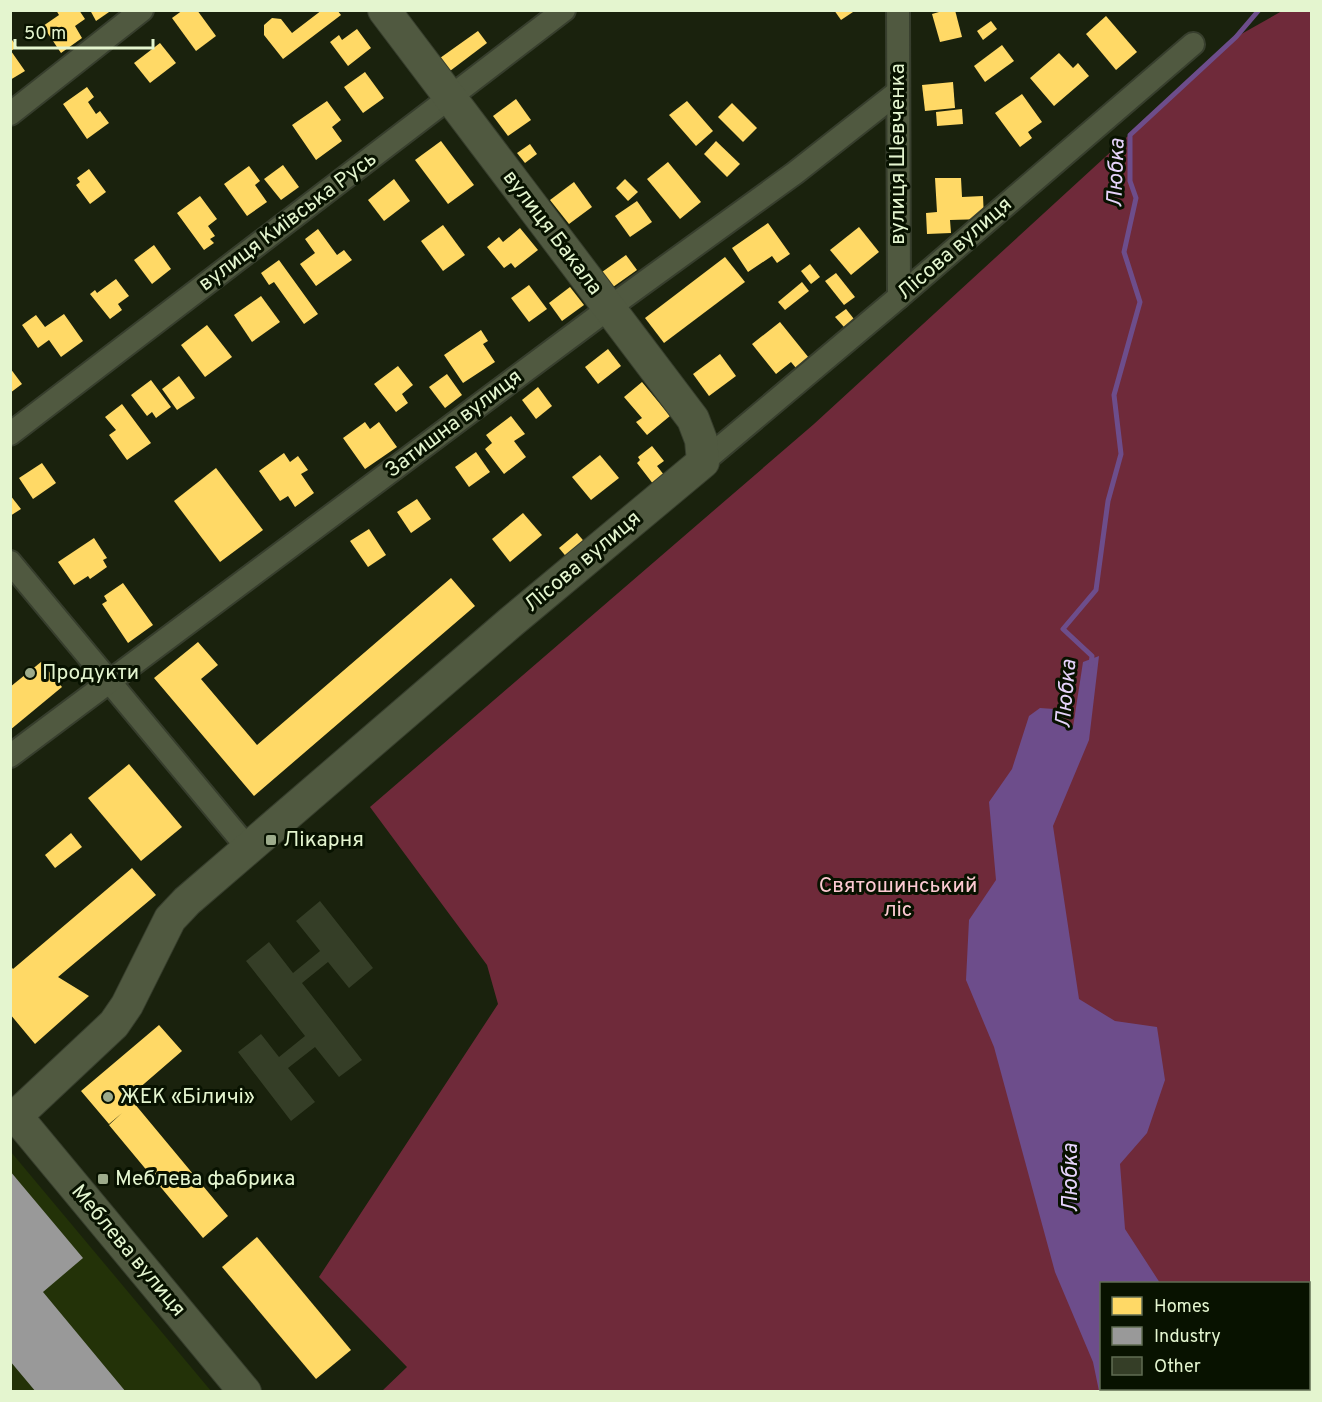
<svg xmlns="http://www.w3.org/2000/svg" width="1322" height="1402" viewBox="0 0 1322 1402" font-family="Overpass,sans-serif">
	<style>
		.built { fill: #233208 }
		.forest { fill: #6f2a3a; fill-rule: evenodd }
		.water { fill: #6d4d8b }
		.homes { fill: #ffd966 }
		.industry { fill: #999 }
		.lines { fill: none; stroke-linecap: round; stroke-linejoin: round }
		.stream { stroke: #6d4d8b; stroke-width: 5 }
		.building { fill: #353e27 }
		.street-casing { stroke: #373e2d; stroke-width: 26 }
		.secondary-casing { stroke: #373e2d; stroke-width: 34 }
		.street { stroke: #505940; stroke-width: 22 }
		.secondary { stroke: #505940; stroke-width: 32 }
		.poi-dot { fill: #9dab8b; stroke: #081200; stroke-width: 2 }
		.labels { text-anchor: middle; dominant-baseline: central; stroke-width: 6; stroke-linejoin: round; paint-order: stroke }
		.street-label { font-size: 21px; fill: #e4f5cf; stroke: #081200 }
		.poi-label { font-size: 21px; fill: #e4f5cf; stroke: #081200; text-anchor: start }
		.park-label { font-size: 21px; fill: #fccad2; stroke: #081200 }
		.water-label { font-size: 22px; font-style: italic; fill: #e6d3fb; stroke: #081200 }
	</style>
	<rect width="100%" height="100%" fill="#1a220d"/>
	<path class="built" d="M11 1152 211 1391H11Z"/>
	<path class="forest" d="M1282 11H1311V1391H382L407 1367 319 1277 498 1004 487 965 370 807 814 424 1236 37ZM1102 1284H1308V1388H1102Z"/>
	<path class="water" d="M1099 656 1089 740 1053 826 1079 999 1115 1021 1157 1027 1165 1080 1147 1133 1120 1164 1125 1229 1160 1283 1102 1284V1388H1222L1224 1391H1099L1093 1362 1055 1272 994 1047 966 980 969 920 996 880 989 802 1012 769 1029 716 1040 708 1054 709 1073 727 1083 662Z"/>
	<g class="homes">
		<path d="M56 10H79L85 19 75 26 82 38 61 53 43 26 59 15Z"/>
		<path d="M90 10H112L96 21Z"/>
		<path d="M183 10H197L216 36 196 51 172 18Z"/>
		<path d="M322 10H337L341 15 283 59 264 35V25L272 18 281 19 292 33Z"/>
		<path d="M834 10H856L841 20Z"/>
		<path d="M946 10H955L962 37 940 42 932 14Z"/>
		<path d="M1106 16 1137 52 1116 70 1086 34Z"/>
		<path d="M991 21 997 29 983 40 977 31Z"/>
		<path d="M357 29 371 48 348 66 330 42 339 35 342 40Z"/>
		<path d="M478 31 487 43 450 71 440 58Z"/>
		<path d="M10 37 17 47 11 51 25 71 10 80Z"/>
		<path d="M160 43 176 63 150 83 134 63Z"/>
		<path d="M1002 45 1014 61 985 82 974 66Z"/>
		<path d="M1059 53 1073 68 1078 63 1089 76 1054 106 1030 78Z"/>
		<path d="M365 72 384 98 363 113 344 87Z"/>
		<path d="M953 82 955 108 925 111 922 85Z"/>
		<path d="M87 87 94 97 88 102 96 114 100 111 109 123 87 139 63 104Z"/>
		<path d="M1022 94 1042 122 1028 132 1032 138 1020 147 995 113Z"/>
		<path d="M516 99 531 120 508 136 493 116Z"/>
		<path d="M327 101 341 120 332 127 342 141 316 160 292 125Z"/>
		<path d="M687 101 713 131 696 146 669 115Z"/>
		<path d="M732 103 757 128 743 142 718 117Z"/>
		<path d="M962 109 963 124 937 126 936 112Z"/>
		<path d="M441 141 474 185 448 204 415 160Z"/>
		<path d="M716 141 740 164 727 177 704 154Z"/>
		<path d="M530 144 537 154 525 163 517 153Z"/>
		<path d="M668 162 701 202 680 219 647 179Z"/>
		<path d="M283 165 299 187 281 200 264 179Z"/>
		<path d="M249 166 260 181 255 185 267 202 247 216 224 184Z"/>
		<path d="M89 169 106 192 90 204 76 185 80 182 77 178Z"/>
		<path d="M935 178H961L962 197 983 196 984 219 950 220 951 233 927 234 926 213 937 212Z"/>
		<path d="M394 179 410 201 384 221 368 200Z"/>
		<path d="M625 179 638 192 628 201 616 188Z"/>
		<path d="M574 182 592 207 569 224 550 200Z"/>
		<path d="M200 196 217 219 208 226 215 236 210 239 214 243 204 250 177 213Z"/>
		<path d="M637 201 652 222 630 237 615 216Z"/>
		<path d="M768 223 790 254 777 263 772 256 748 272 732 248Z"/>
		<path d="M443 225 465 255 443 271 421 241Z"/>
		<path d="M859 227 879 252 851 275 830 250Z"/>
		<path d="M520 228 538 250 515 268 511 263 504 268 487 247 499 237 503 242Z"/>
		<path d="M318 229 337 255 344 250 352 260 316 286 300 264 315 253 305 239Z"/>
		<path d="M154 245 171 269 152 284 134 260Z"/>
		<path d="M626 255 637 270 613 287 602 272Z"/>
		<path d="M725 257 745 282 664 343 645 318Z"/>
		<path d="M279 260 318 314 304 324 274 282 269 285 261 273Z"/>
		<path d="M810 264 820 277 811 284 801 271Z"/>
		<path d="M836 273 855 297 844 305 825 281Z"/>
		<path d="M116 279 129 296 118 304 122 310 110 319 90 294 95 290 97 293Z"/>
		<path d="M802 282 809 291 785 310 778 302Z"/>
		<path d="M529 285 547 309 529 322 511 298Z"/>
		<path d="M570 287 584 305 562 321 549 303Z"/>
		<path d="M261 296 280 322 252 342 234 315Z"/>
		<path d="M846 309 854 319 844 327 835 317Z"/>
		<path d="M64 314 83 341 61 357 49 340 38 348 22 325 36 315 45 327Z"/>
		<path d="M780 322 809 358 796 368 791 362 776 374 752 344Z"/>
		<path d="M207 325 232 357 205 377 181 345Z"/>
		<path d="M481 330 488 341 483 344 495 362 463 383 444 355Z"/>
		<path d="M608 349 621 366 598 384 585 367Z"/>
		<path d="M720 354 736 376 709 396 693 374Z"/>
		<path d="M398 366 413 385 402 394 408 403 396 412 374 384Z"/>
		<path d="M10 368 22 384 10 393Z"/>
		<path d="M447 374 462 395 445 408 429 387Z"/>
		<path d="M179 376 195 398 177 410 162 389Z"/>
		<path d="M151 380 171 407 156 418 152 412 147 416 131 395Z"/>
		<path d="M642 382 670 416 647 435 636 422 642 418 624 397Z"/>
		<path d="M538 387 552 406 536 419 522 400Z"/>
		<path d="M122 404 151 443 127 460 109 435 116 430 105 417Z"/>
		<path d="M511 416 525 434 514 441 526 457 504 474 485 449 492 443 486 435Z"/>
		<path d="M365 422 370 429 379 422 397 447 365 469 343 438Z"/>
		<path d="M652 446 664 461 657 466 668 480 657 489 637 463 640 460 638 457Z"/>
		<path d="M476 452 490 472 469 487 455 467Z"/>
		<path d="M284 453 290 462 298 456 308 470 301 474 314 493 295 507 288 496 280 501 259 471Z"/>
		<path d="M600 455 619 478 591 500 572 477Z"/>
		<path d="M42 463 56 483 33 499 19 478Z"/>
		<path d="M216 468 263 530 220 562 174 501Z"/>
		<path d="M10 495 21 509 10 516Z"/>
		<path d="M417 499 431 519 411 533 397 512Z"/>
		<path d="M523 513 542 535 510 562 492 539Z"/>
		<path d="M369 529 386 555 368 567 350 541Z"/>
		<path d="M577 533 587 545 569 560 559 548Z"/>
		<path d="M94 538 107 558 103 560 107 567 90 579 88 576 74 585 58 562Z"/>
		<path d="M451 578 475 606 254 796 154 678 198 642 218 665 201 679 257 745Z"/>
		<path d="M123 583 153 625 128 643 102 604 107 601 104 596Z"/>
		<path d="M41 662 62 687 10 730V687Z"/>
		<path d="M129 764 182 827 141 861 88 798Z"/>
		<path d="M71 833 82 847 55 868 45 855Z"/>
		<path d="M132 868 156 895 58 977 89 996 35 1044 10 1014V965L13 969Z"/>
		<path d="M159 1025 182 1051 130 1096 124 1091 228 1216 203 1238 109 1125 122 1113 109 1124 81 1091Z"/>
		<path d="M257 1237 351 1350 316 1379 222 1267Z"/>
	</g>
	<path class="industry" d="M10 1171 83 1258 43 1292 126 1392H36L10 1361Z"/>
	<g class="lines">
		<path class="stream" d="M1091 665 1092 656 1063 629 1096 590 1108 501 1121 454 1114 395 1140 302 1124 252 1136 198 1130 181V135L1236 37 1259 10"/>
	</g>
	<path class="building" d="M320 901 373 968 349 988 328 962 302 983 362 1060 339 1077 315 1047 288 1068 315 1102 291 1121 238 1052 261 1034 279 1057 305 1036 246 961 269 942 293 973 320 951 296 921Z"/>
	<g class="lines">
		<defs>
			<g id="street">
				<path d="M898 10 899 297"/>
				<path d="M10 114 142 10"/>
				<path d="M10 434 564 10"/>
				<path d="M703 462 899 297 1193 44"/>
				<path d="M10 562 247 847"/>
				<path d="M10 756 609 308 795 173 898 92"/>
			</g>
			<path id="secondary" d="M245 1392 16 1116 114 1024 127 1005 170 919 187 901 511 622 703 462 701 440 693 419 384 10"/>
		</defs>
		<use href="#street" class="street-casing"/>
		<use href="#secondary" class="secondary-casing"/>
		<use href="#street" class="street"/>
		<use href="#secondary" class="secondary"/>
	</g>
	<g class="poi-dot">
		<circle cx="30" cy="673" r="6"/>
		<rect x="265" y="834" width="12" height="12" rx="3"/>
		<circle cx="108" cy="1097" r="6"/>
		<rect x="97" y="1173" width="12" height="12" rx="3"/>
	</g>
	<g class="labels">
		<g class="street-label">
			<text transform="translate(898 154) rotate(-90)">вулиця Шевченка</text>
			<text transform="translate(288 222) rotate(-37)">вулиця Київська Русь</text>
			<text transform="translate(552 233) rotate(53)">вулиця Бакала</text>
			<text transform="translate(955 249) rotate(-41)">Лісова вулиця</text>
			<text transform="translate(454 424) rotate(-37)">Затишна вулиця</text>
			<text transform="translate(583 562) rotate(-40)">Лісова вулиця</text>
			<text transform="translate(128 1251) rotate(50)">Меблева вулиця</text>
		</g>
		<g class="poi-label">
			<text x="42" y="673">Продукти</text>
			<text x="283" y="840">Лікарня</text>
			<text x="120" y="1097">ЖЕК «Біличі»</text>
			<text x="115" y="1179">Меблева фабрика</text>
		</g>
		<g class="park-label">
			<text x="898" y="886">Святошинський<tspan x="898" dy="24">ліс</tspan></text>
		</g>
		<g class="water-label">
			<text transform="translate(1117 173) rotate(-88)">Любка</text>
			<text transform="translate(1067 694) rotate(-85)">Любка</text>
			<text transform="translate(1071 1178) rotate(-90)">Любка</text>
		</g>
	</g>
	<rect width="1322" height="1402" fill="none" stroke="#e4f5cf" stroke-width="24"/>
	<rect x="1100" y="1282" width="210" height="108" fill="#081200" stroke="#606d53" stroke-width="1.5"/>
	<rect x="1112" y="1297" width="30" height="18" fill="#ffd966" stroke="#606d53" stroke-width="1.5"/>
	<text x="1154" y="1312" font-size="18" fill="#e4f5cf">Homes</text>
	<rect x="1112" y="1327" width="30" height="18" fill="#999999" stroke="#606d53" stroke-width="1.5"/>
	<text x="1154" y="1342" font-size="18" fill="#e4f5cf">Industry</text>
	<rect x="1112" y="1357" width="30" height="18" fill="#353e27" stroke="#606d53" stroke-width="1.5"/>
	<text x="1154" y="1372" font-size="18" fill="#e4f5cf">Other</text>
	<path d="M15 39v9h138v-9" fill="none" stroke="#e4f5cf" stroke-width="3"/>
	<text x="24" y="39" font-size="18" fill="#e4f5cf" stroke="#081200" stroke-width="4.5" paint-order="stroke">50 m</text>
</svg>
